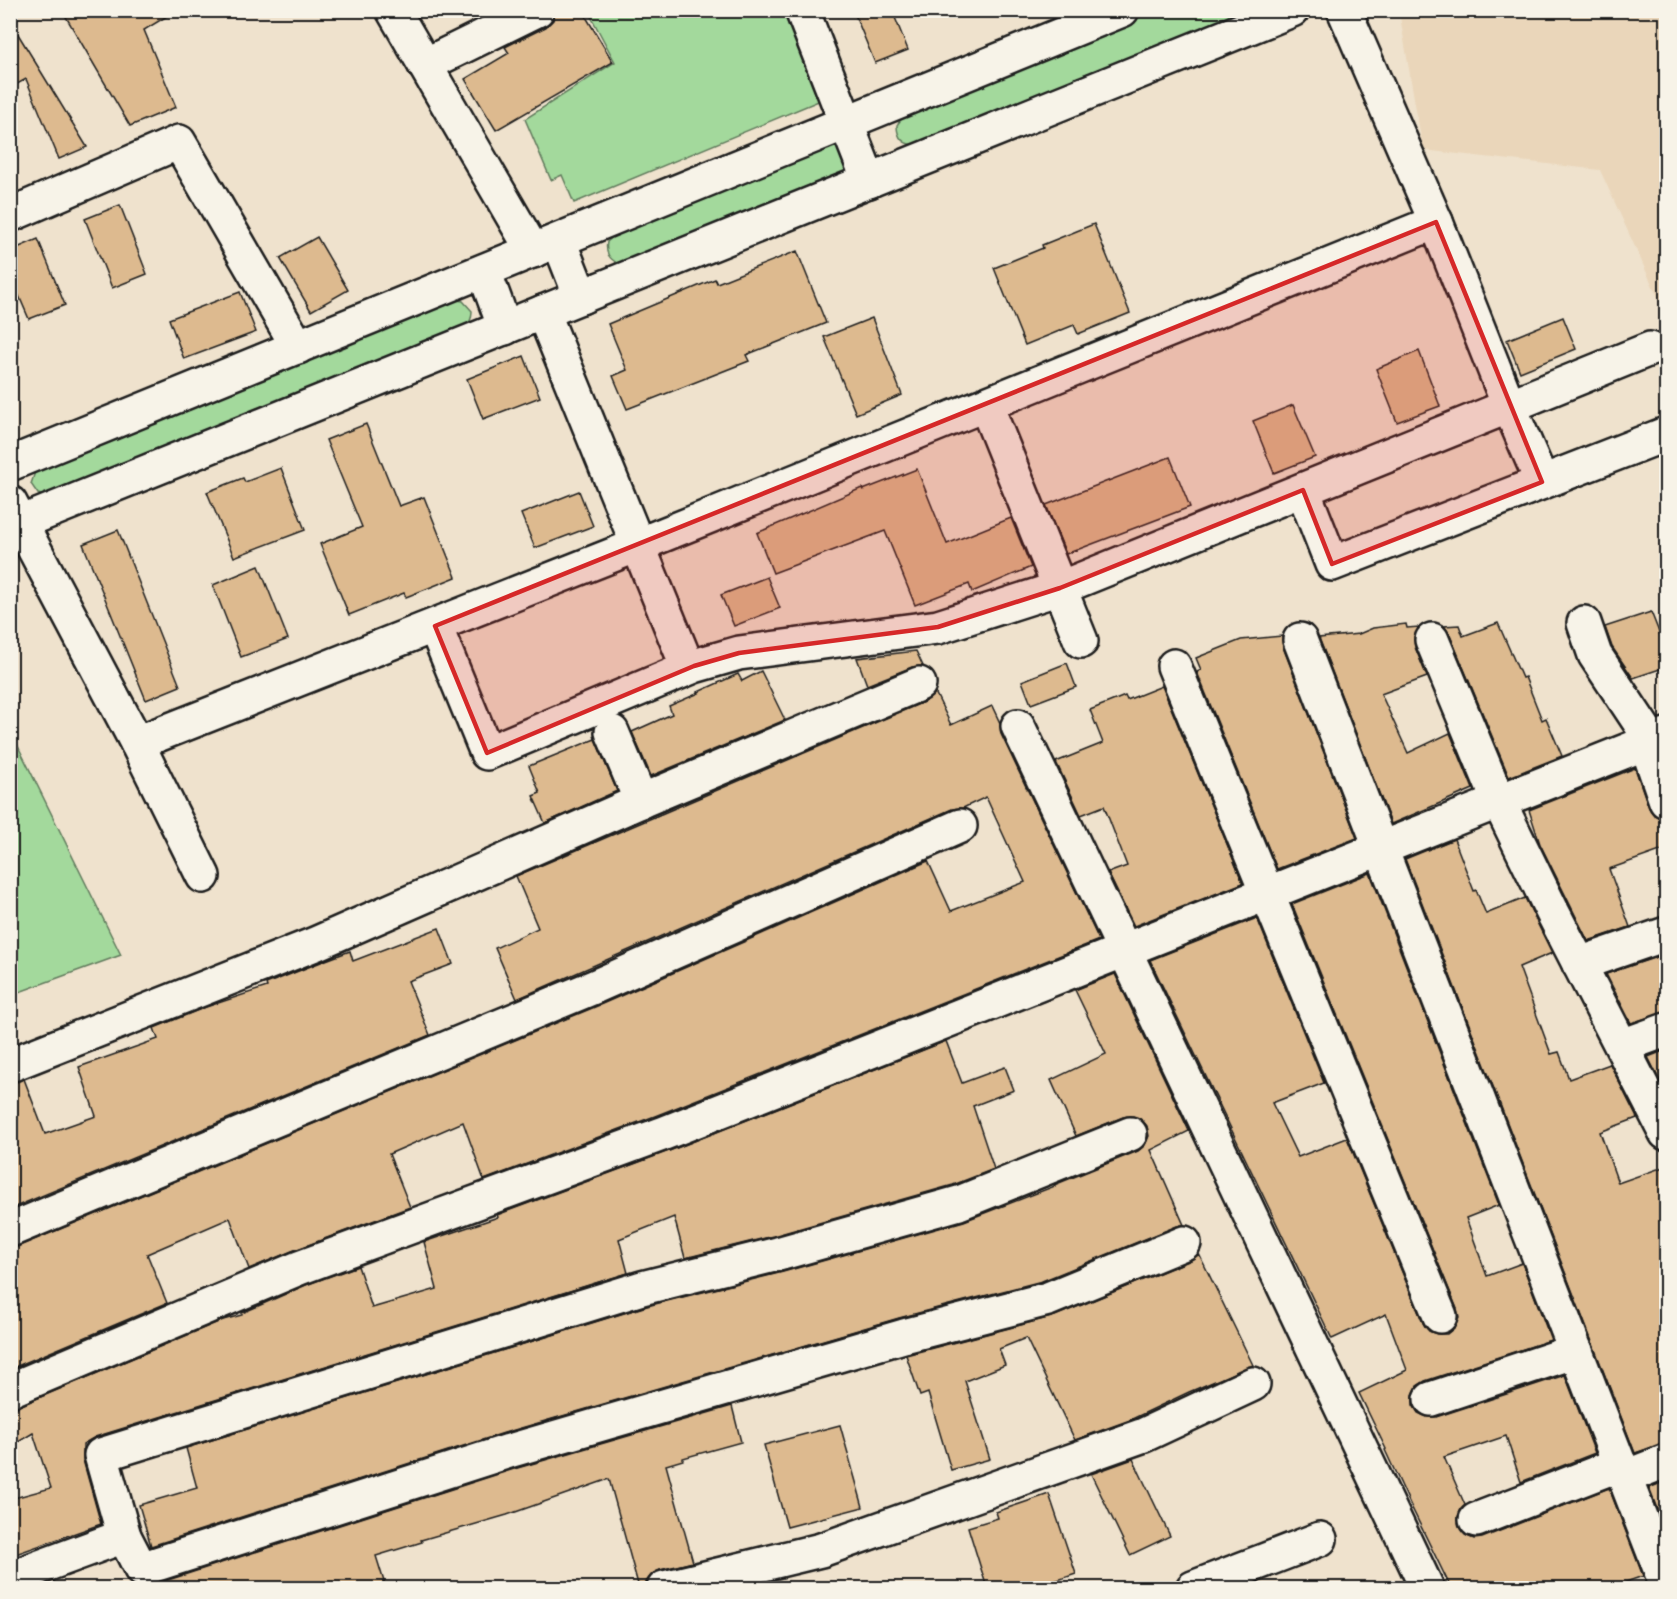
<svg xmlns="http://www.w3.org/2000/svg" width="1677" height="1599" viewBox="0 0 1677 1599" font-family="Mali,sans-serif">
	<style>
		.built { fill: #ead6ba }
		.green { fill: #a3d99c; stroke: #607a5c; stroke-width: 1.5 }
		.building { fill: #ddba8f; stroke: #1c1c1c; stroke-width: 1.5 }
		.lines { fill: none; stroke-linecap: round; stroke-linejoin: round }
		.minor-casing { stroke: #1c1c1c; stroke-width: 38 }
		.minor { stroke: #f7f3e8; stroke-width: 33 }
		.marked { fill: #d62828; fill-opacity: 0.2; stroke: #d62828; stroke-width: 4.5; stroke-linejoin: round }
	</style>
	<rect width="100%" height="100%" fill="#efe2cd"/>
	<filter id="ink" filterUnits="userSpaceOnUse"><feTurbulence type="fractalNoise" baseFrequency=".0167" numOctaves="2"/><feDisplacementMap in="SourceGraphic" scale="12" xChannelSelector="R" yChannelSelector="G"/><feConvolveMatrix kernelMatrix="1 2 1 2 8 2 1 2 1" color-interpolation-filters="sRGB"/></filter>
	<g filter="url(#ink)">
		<path class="built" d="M1399 11H1666V315L1600 170 1423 150Z"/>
		<g class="green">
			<path d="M588 11H792L828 97 574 203 562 175 551 180 525 119 615 62Z"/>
			<path d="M1153 11H1244L917 145C903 145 897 138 897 125L905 114Z"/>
			<path d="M834 143 841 144 854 161 846 176 619 264C609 259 605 253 607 242L616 234Z"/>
			<path d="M457 300 463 301 472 311C472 319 470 323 463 328L45 496 38 494 31 484 35 472 41 469Z"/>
			<path d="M11 732 121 955 11 995H10Z"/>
		</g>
		<g class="building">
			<path d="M62 10H177L144 30 176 107 130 126Z"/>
			<path d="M556 10H582L613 62 496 130 465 79 509 53 505 47 546 27 553 20Z"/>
			<path d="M853 10H892L908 50 875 63Z"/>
			<path d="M10 21 40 70 87 147 59 159 26 79 10 88Z"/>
			<path d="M120 205 147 274 112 288 85 219Z"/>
			<path d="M1094 224 1130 313 1078 334 1074 325 1025 345 994 268 1043 248 1042 245Z"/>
			<path d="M317 237 348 290 311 311 280 258Z"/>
			<path d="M38 239 65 305 29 319 10 275V251Z"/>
			<path d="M797 251 826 323 746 355 749 361 627 409 613 376 627 370 608 324 715 279 717 283Z"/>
			<path d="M240 292 256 332 184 359 169 319Z"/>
			<path d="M1563 317 1576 349 1520 372 1507 340Z"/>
			<path d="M872 318 902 395 856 414 824 337Z"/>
			<path d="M1419 351 1440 406 1397 422 1376 369Z"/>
			<path d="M524 356 540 397 483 419 467 379Z"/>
			<path d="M1293 405 1315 457 1274 473 1253 421Z"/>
			<path d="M366 424 399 506 424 497 456 577 406 597 404 593 349 615 320 544 362 527 326 440Z"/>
			<path d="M1170 457 1190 507 1066 554 1046 505Z"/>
			<path d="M281 468 305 530 234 557 207 492 243 478 245 482Z"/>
			<path d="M917 469 947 544 1011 518 1031 567 972 592 969 584 915 605 885 531 773 573 757 533 862 488 863 490Z"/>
			<path d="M579 491 593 526 535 548 521 514Z"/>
			<path d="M118 530 180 686 146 700 83 544Z"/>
			<path d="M259 566 288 639 241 657 213 585Z"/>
			<path d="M767 577 780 608 734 626 721 595Z"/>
			<path d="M1651 612 1666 650V667L1633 678 1612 647 1605 627Z"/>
			<path d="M1498 623 1522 678 1525 677 1542 720 1546 718 1562 756 1509 777 1449 633 1444 626 1459 625 1463 636Z"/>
			<path d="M1406 624 1407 628 1419 627 1414 637 1415 647 1427 677 1381 694 1408 753 1450 733 1473 789 1391 824 1319 638 1359 634 1373 628Z"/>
			<path d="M1282 636 1283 647 1357 838 1277 869 1197 672 1201 670 1196 658 1241 640Z"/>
			<path d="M916 651 923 666 912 667 867 685 857 658Z"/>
			<path d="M1067 663 1076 687 1031 704 1022 681Z"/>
			<path d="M761 671 785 720 651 776 632 732 672 714 669 706 699 693 698 692 738 674 742 681Z"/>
			<path d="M1162 686 1243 883 1134 926 1108 873 1127 866 1104 806 1081 815 1056 762 1103 743 1090 710 1125 696 1127 700Z"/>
			<path d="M935 692 951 725 992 706 1000 723 1001 734 1099 940 655 1116 484 1180 463 1122 389 1154 410 1207 292 1251 249 1269 230 1218 147 1254 167 1303 10 1369V1248L17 1247 602 1004 928 861 951 911 1025 882 986 797 963 808 952 809 517 999 495 948 538 928 516 876 926 701Z"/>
			<path d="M595 739 617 791 545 823 533 796 540 793 529 766Z"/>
			<path d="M1635 768 1649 808 1654 815 1666 819V849L1609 869 1630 927 1588 941 1540 844 1529 810Z"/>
			<path d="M1454 839 1474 891 1476 890 1486 914 1525 898 1552 953 1519 967 1551 1054 1559 1052 1569 1079 1610 1064 1637 1118 1600 1132 1618 1183 1666 1166V1443L1635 1453 1405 859Z"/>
			<path d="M1370 873 1499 1205 1466 1218 1487 1276 1522 1263 1551 1340 1425 1381 1417 1386 1413 1395V1405L1418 1413 1427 1417H1436L1565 1375 1595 1453 1521 1482 1506 1436 1444 1457 1465 1505 1461 1509 1458 1517 1459 1527 1465 1535 1474 1539 1482 1538 1609 1488 1643 1576 1609 1588H1451L1410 1504 1385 1450 1386 1449 1359 1393 1407 1370 1386 1314 1332 1339 1150 960 1257 918 1324 1083 1272 1103 1298 1157 1347 1138 1423 1323 1429 1331 1437 1334H1447L1455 1327 1459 1318 1457 1309 1292 904Z"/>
			<path d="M439 928 453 964 408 981 430 1035 10 1209V1083L24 1079 45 1134 96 1116 79 1067 158 1039 154 1028 206 1007 267 987 266 984 326 960 350 951 353 961Z"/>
			<path d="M1666 954V1012L1631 1023 1606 974Z"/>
			<path d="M1115 974 1189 1131 1151 1150 1184 1225 1177 1226 1042 1281 899 1318 504 1433 151 1546 139 1505 197 1488 186 1448 647 1306 783 1272 964 1221 1055 1186 1054 1185 1138 1151 1145 1145 1149 1136 1147 1126 1142 1120 1133 1116 1123 1117 1076 1136 1051 1080 1106 1054 1075 990Z"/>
			<path d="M946 1041 962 1083 1005 1067 1014 1090 973 1106 994 1169 953 1185 773 1236 685 1258 674 1217 619 1239 628 1273 95 1437 83 1444V1460L101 1524 10 1556V1499L51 1488 33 1433 10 1447V1408L17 1407 223 1320 242 1315V1313L306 1285 358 1266 372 1308 437 1289 424 1242 498 1217 497 1215 669 1151Z"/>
			<path d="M1666 1050V1093L1648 1057Z"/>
			<path d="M1199 1254 1253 1365 1189 1392 1130 1420 1075 1440 1026 1338 999 1349 1005 1365 965 1381 990 1459 951 1470 928 1393 920 1396 906 1355 1055 1316 1191 1260Z"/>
			<path d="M732 1406 741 1442 683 1458V1460L666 1465 693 1562 660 1570 652 1574 646 1582V1588H639L609 1479 507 1515 421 1540 422 1542 376 1556 386 1588H164L162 1582 514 1469Z"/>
			<path d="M840 1425 863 1507 787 1527 764 1445Z"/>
			<path d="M1133 1459 1170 1536 1130 1555 1091 1474Z"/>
			<path d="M1666 1481V1517L1661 1519 1649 1488Z"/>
			<path d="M1049 1494 1076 1574 1033 1588H987L968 1527 998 1518 996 1512Z"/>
		</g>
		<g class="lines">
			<defs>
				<g id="minor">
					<path d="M393 10 533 251"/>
					<path d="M802 10 869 181"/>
					<path d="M1344 10 1436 222 1509 406 1542 482"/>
					<path d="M425 65 537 10"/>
					<path d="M10 215 179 142 298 347"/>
					<path d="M559 241 581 297"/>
					<path d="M484 271 505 328"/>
					<path d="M543 312 688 668"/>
					<path d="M986 405 1081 641"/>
					<path d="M10 464 1122 10"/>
					<path d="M1303 490 1332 564 1666 434"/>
					<path d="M10 503 137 743 638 545 1436 222"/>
					<path d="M10 527 1292 10"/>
					<path d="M1584 623 1595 655 1652 741"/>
					<path d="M435 626 487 753 694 666 739 653 938 627 1060 588 1650 349"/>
					<path d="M1300 640 1666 1584"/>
					<path d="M1432 640 1499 802 1553 913 1666 1133"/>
					<path d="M1174 666 1440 1316"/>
					<path d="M1018 726 1427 1588"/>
					<path d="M612 732 641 801"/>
					<path d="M137 743 203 876"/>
					<path d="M1646 743 1666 801"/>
					<path d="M1579 964 1666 934"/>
					<path d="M1622 1046 1666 1030"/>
					<path d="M10 1065 315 944 641 801 919 684"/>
					<path d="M1130 1134 959 1203 778 1254 642 1288 101 1455 124 1536 141 1569 509 1451 904 1336 1048 1299 1184 1243"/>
					<path d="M10 1230 594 987 960 826"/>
					<path d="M10 1390 299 1268 662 1134 1666 735"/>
					<path d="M1431 1399 1576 1351"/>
					<path d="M1625 1477 1666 1461"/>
					<path d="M1476 1520 1620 1464"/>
					<path d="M10 1578 124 1536"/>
					<path d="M664 1588 821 1550 1144 1435 1253 1384"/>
					<path d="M1193 1588 1320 1539"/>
				</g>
			</defs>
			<use href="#minor" class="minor-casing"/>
			<use href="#minor" class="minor"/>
		</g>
	</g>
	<path class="marked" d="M1436 222 1542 482 1332 564 1303 490 1060 588 938 627 739 653 694 666 487 753 435 626Z"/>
	<rect width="1677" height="1599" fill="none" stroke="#f7f3e8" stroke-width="36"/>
	<rect x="18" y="18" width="1641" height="1563" fill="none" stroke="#1c1c1c" stroke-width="2" filter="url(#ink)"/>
</svg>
